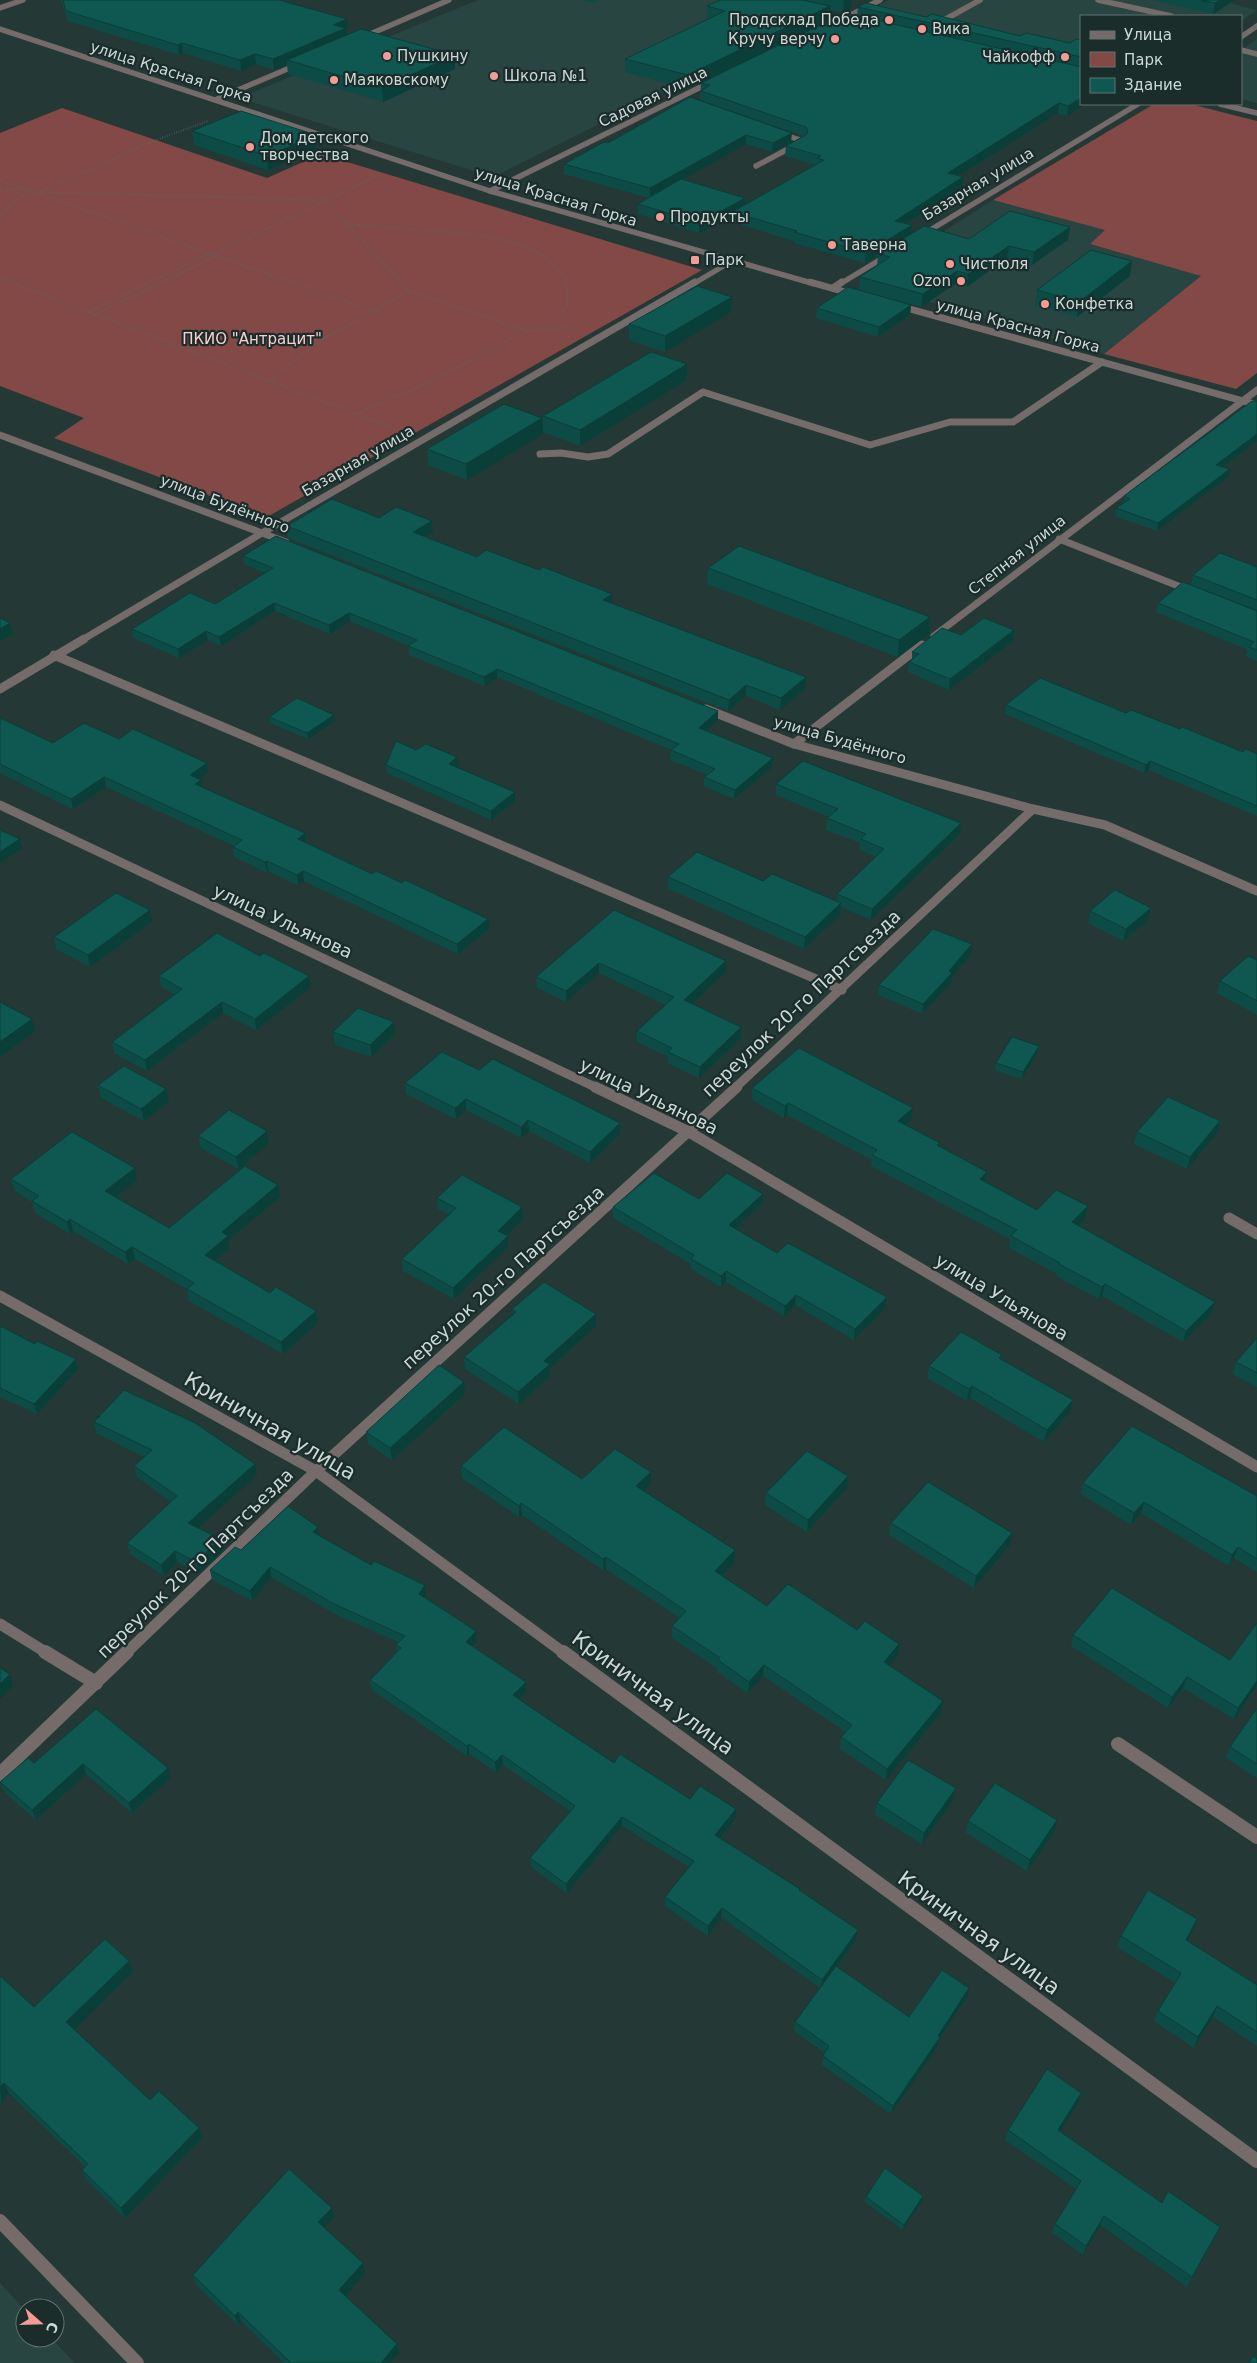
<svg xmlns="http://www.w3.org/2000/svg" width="1257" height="2363" viewBox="0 0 1257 2363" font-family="'DejaVu Sans',sans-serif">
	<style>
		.built { fill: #284542 }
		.green { fill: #834946 }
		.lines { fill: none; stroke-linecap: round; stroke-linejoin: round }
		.path { stroke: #586a67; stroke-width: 2; stroke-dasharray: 0.5 2; stroke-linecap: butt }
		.service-far1 { stroke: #746b6a; stroke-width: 5.5 }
		.service { stroke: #746b6a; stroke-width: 7 }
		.minor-far4 { stroke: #746b6a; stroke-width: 5.5 }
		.minor-far3 { stroke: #746b6a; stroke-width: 7 }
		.minor-far2 { stroke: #746b6a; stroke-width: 9 }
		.minor-far1 { stroke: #746b6a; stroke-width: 11 }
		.minor { stroke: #746b6a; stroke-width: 14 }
		.wall { fill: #0d4c46 }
		.shaded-wall { fill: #0a3e39 }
		.building { fill: #0f5851; stroke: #0a3e39 }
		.poi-dot { fill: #f59b96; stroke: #1a2d2b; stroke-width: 2 }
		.labels { text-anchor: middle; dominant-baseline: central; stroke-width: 4.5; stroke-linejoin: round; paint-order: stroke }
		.far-poi-label { font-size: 15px; fill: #cdd9d7; stroke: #1a2d2b; text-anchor: start }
		.far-street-label { font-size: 15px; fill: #cdd9d7; stroke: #1a2d2b }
		.far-park-label { font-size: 15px; fill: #f9d0cd; stroke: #1a2d2b }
		.street-label { font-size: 18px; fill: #cdd9d7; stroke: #1a2d2b }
		.near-street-label { font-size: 21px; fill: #cdd9d7; stroke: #1a2d2b }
	</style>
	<rect width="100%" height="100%" fill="#243835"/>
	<g class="built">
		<path d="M478 0H730L740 54 493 177 239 98Z"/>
		<path d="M888 0H1219L1257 10 1241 21V16H1081V68L859 17Z"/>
		<path d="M1257 39V103L1241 99V50Z"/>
		<path d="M993 200 1106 230 1090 244 1202 276 1104 354 863 282Z"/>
		<path d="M0 2283 25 2310V2338H51L75 2363H0Z"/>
	</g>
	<g class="green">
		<path d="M1154 104H1190L1257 121V373L1236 389 1104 354 1201 276 1090 244 1105 230 993 200Z"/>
		<path d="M62 108 267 178 321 154 702 270 267 517 54 438 84 418 0 386V133Z"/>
	</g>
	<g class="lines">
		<g class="path">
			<path d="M0 180 374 311"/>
			<path d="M0 191 25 189"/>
			<path d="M41 191 156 140 208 121"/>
			<path d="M38 192 325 200 409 291 318 342 269 381"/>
			<path d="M0 215 30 190"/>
			<path d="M347 224 461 233 506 240 544 255 566 278 567 306 549 329"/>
			<path d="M215 254 376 176"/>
			<path d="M0 278 398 430"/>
			<path d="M409 291 526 331 572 327"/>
			<path d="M89 312 211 253"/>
			<path d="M95 314 217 256"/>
			<path d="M356 414 430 382 525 331"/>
		</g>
		<g class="service-far1">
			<path d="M1098 0 1171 16"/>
			<path d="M944 20 980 0"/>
			<path d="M1241 50 1257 54"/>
			<path d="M756 166 803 141 779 133"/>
		</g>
		<path class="service" d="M540 454 561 453 588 457 608 454 703 392 870 445 950 422H1013L1102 362"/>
		<g class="minor-far4">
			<path d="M0 8 23 0"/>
			<path d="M839 21 880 0"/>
			<path d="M0 29 490 191 815 284"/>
			<path d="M1241 37 1257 26"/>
			<path d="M361 38 449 0"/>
			<path d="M217 99 299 64"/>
			<path d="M1220 104 1257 113"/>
			<path d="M490 191 713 81"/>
			<path d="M922 235 1138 104"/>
			<path d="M693 284 732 261"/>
			<path d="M840 284 888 255"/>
		</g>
		<g class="minor-far3">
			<path d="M810 282 856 295"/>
			<path d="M833 288 842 282"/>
			<path d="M899 306 1257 405"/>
			<path d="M0 435 286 542"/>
			<path d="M1059 539 1191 591"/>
			<path d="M934 636 1257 390"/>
			<path d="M82 640 262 533 695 282"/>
		</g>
		<g class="minor-far2">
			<path d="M54 655 842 990"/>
			<path d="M0 689 84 639"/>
			<path d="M706 709 794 744 1033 809 1105 825 1257 891"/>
			<path d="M794 744 922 645"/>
			<path d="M0 805 597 1088"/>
			<path d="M735 1088 1033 809"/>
		</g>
		<g class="minor-far1">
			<path d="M595 1087 689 1132 1257 1467"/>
			<path d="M1229 1218 1257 1234"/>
			<path d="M0 1296 316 1471 564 1653"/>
			<path d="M0 1624 47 1653"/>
			<path d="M126 1653 316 1471 737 1087"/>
		</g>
		<g class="minor">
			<path d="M45 1652 96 1683"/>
			<path d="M563 1652 1257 2161"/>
			<path d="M1118 1744 1257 1837"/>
			<path d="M0 1774 127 1652"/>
			<path d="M0 2221 137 2363"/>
		</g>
	</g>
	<g class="wall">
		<path d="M61 0H279L348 29H346L347 35 455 69 383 102 288 74 287 64 274 70 256 64 241 71 183 53 179 55 68 21Z"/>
		<path d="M582 0H598L593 3Z"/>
		<path d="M720 0H852L851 9 843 13 830 10V20L687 89 625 72V59L707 19V6Z"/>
		<path d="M1151 0H1235L1213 14Z"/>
		<path d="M858 7 926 17 1020 36 1070 43 1081 40V104H1086L1067 116 1058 113 958 176 963 177 962 188 906 224 912 225 911 235 969 239 1070 227 1068 240 1032 265 1007 258 967 287 955 284 921 307 859 290 860 277 877 266 878 255 865 263 794 243V241L732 222V215L699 233 638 214V204L649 198 564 174V164L608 143 690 97 791 142 772 152 746 144 682 180 745 205 816 165 785 156 786 146 803 136 700 100 701 83 857 16Z"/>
		<path d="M192 131 316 135 317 149 268 170 194 145Z"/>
		<path d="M1130 276 1077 317 1035 305 1037 290Z"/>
		<path d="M732 297 731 312 665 352 629 340V324Z"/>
		<path d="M911 305 910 315 878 337 816 318 817 308Z"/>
		<path d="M687 380 580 446 543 432V416Z"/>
		<path d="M1257 401V441L1223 467 1230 469 1228 477 1157 531 1115 516 1116 508 1123 504 1124 496Z"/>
		<path d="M542 418 543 434 467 480 428 465 427 449Z"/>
		<path d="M379 518 432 521 433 532 425 537 477 557 539 570 612 594V604L806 677 805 689 780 710 746 696 728 711 288 538 287 526Z"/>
		<path d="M243 556 718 711V720L706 731 773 758 772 767 734 799 704 786V777L708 775 670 760 671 750 497 677 485 686 409 655V646L350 621 330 634 275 611 221 646 208 640 179 658 133 638 132 629 215 604 265 573 244 564Z"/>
		<path d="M1257 567V610L1191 585 1193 575Z"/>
		<path d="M708 568 930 617 929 634 898 657 707 584Z"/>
		<path d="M1158 603 1257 611V661L1246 656 1248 650 1156 612Z"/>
		<path d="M961 635 1013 641 949 690 908 672 909 662 912 660V652Z"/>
		<path d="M1006 705 1126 713 1180 729 1243 752 1257 754V816L1149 770 1144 773 1005 714Z"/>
		<path d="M269 717 335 721 308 739 270 723Z"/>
		<path d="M0 718 53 743 119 739 207 763 208 773 199 779 202 787 305 833 306 842 489 929 458 954 304 881 298 885 268 871 267 873 234 857 233 847 234 846 106 787 73 809 0 773Z"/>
		<path d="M416 750 457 757 458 766 456 767 515 801 491 820 387 773 386 765Z"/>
		<path d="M776 784 961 823 960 834 871 920 841 907 840 915 804 949 668 889V877L763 881 837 901V894L876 857 860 850V843L826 830 827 818 829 817 776 795Z"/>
		<path d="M614 910 726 972 692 1003 741 1038 699 1078 668 1063V1057L637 1042V1031L666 1005 599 973 566 1002 537 988 536 977Z"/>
		<path d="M1090 911 1148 920 1123 941 1088 923Z"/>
		<path d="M152 922 90 967 56 949 54 937Z"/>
		<path d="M972 944 971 954 952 977 951 983 922 1014 878 995 879 985Z"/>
		<path d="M260 956 309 976 311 987 256 1030 223 1013 147 1071 114 1053 112 1042 174 994 161 987 159 976Z"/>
		<path d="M1257 960V1015L1217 993 1220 981Z"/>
		<path d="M333 1032 395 1034 372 1057 335 1045Z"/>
		<path d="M1039 1046 1038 1052 1022 1079 995 1070 996 1063Z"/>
		<path d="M479 1070 620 1123V1134L590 1163 529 1131 521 1138 466 1110 456 1119 406 1094 405 1083Z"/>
		<path d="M98 1085 169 1101 144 1121 101 1098Z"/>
		<path d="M752 1088 911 1120 906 1125 940 1143 939 1146 987 1172 986 1182 1037 1210 1085 1218 1078 1226 1211 1314 1183 1342 1102 1296 1099 1299 1056 1276 1057 1274 1009 1248 1010 1239 871 1166 872 1160 787 1115 784 1118 752 1100Z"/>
		<path d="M1220 1121 1217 1134 1187 1169 1134 1144 1137 1132Z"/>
		<path d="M267 1131 269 1143 239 1169 201 1148 198 1136Z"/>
		<path d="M11 1179 137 1180 115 1197 169 1228 280 1197 228 1240 230 1248 215 1260 270 1293 316 1311 318 1323 283 1354 189 1301 187 1289 135 1259 128 1264 73 1231 70 1234 35 1213 32 1202 15 1191Z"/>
		<path d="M437 1198 522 1207 523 1219 506 1235 508 1236V1247L454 1299 403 1271 402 1259 449 1215 438 1209Z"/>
		<path d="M699 1199 762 1204 735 1229 777 1253 885 1308 854 1340 795 1305 784 1316 726 1282 721 1287 691 1269V1264L613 1218V1207Z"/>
		<path d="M512 1309 596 1326 550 1368V1376L519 1404 465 1369 464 1357 513 1315Z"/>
		<path d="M0 1326 35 1344 76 1359 78 1369 37 1414 0 1397Z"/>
		<path d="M1257 1338V1387L1233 1374 1236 1362Z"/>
		<path d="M1001 1359 1073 1400 1070 1412 1044 1442 970 1398 967 1401 927 1378 929 1366Z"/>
		<path d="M464 1382 465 1394 392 1460 368 1444 366 1432Z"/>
		<path d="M94 1422 257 1475 198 1527 221 1539 223 1550 199 1573 177 1562 164 1576 130 1554 127 1543 171 1502 137 1477 134 1466 145 1457 96 1433Z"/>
		<path d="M461 1466 582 1479 651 1484 644 1491 735 1550V1562L722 1576 767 1606 857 1630 898 1656 889 1665 943 1701 941 1713 886 1780 840 1749 841 1737 846 1732 763 1676 748 1693 717 1672 718 1669 672 1638V1626L680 1618 606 1569 604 1571 522 1515 519 1517 462 1478Z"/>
		<path d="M848 1476 847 1488 807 1532 765 1505 766 1493Z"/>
		<path d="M1083 1483 1257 1496V1572L1234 1558 1229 1566 1141 1513 1131 1525 1081 1494Z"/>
		<path d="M891 1523 1010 1545 974 1588 889 1535Z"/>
		<path d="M320 1536 371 1565 425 1585 426 1595 425 1597 476 1631 477 1641 472 1646 526 1682V1691L519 1699 539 1713 614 1763 690 1799 735 1819 720 1838 800 1889V1891L856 1940 837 1967 909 2017 967 1997 939 2039 938 2046 891 2114 822 2065 823 2056 825 2053 794 2031 795 2022 820 1988 721 1917 708 1936 665 1906V1897L689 1867 622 1826 567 1893 531 1867 530 1858 570 1811 503 1765 496 1772 469 1754 467 1756 372 1690 370 1680 397 1652 396 1645 398 1642 335 1614 271 1577 252 1601 212 1580 210 1570Z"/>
		<path d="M1257 1623V1684L1255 1689 1234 1719 1183 1688 1168 1708 1071 1646 1073 1635 1230 1660Z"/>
		<path d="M1257 1708V1778L1226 1758 1230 1747Z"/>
		<path d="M34 1763 168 1768 170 1778 132 1813 86 1774 36 1820 4 1792 0 1783Z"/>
		<path d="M953 1800 922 1844 875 1815 877 1803Z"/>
		<path d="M968 1821 1054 1832 1027 1871 966 1833Z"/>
		<path d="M1193 1930 1187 1941 1257 1985V2046L1213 2017 1194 2048 1154 2021 1158 2011 1175 1983 1117 1947 1121 1936Z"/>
		<path d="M129 1961 133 1972 74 2029 150 2100 199 2128 202 2138 125 2218 87 2180 82 2170 85 2167 9 2093 1 2102 0 2101V1976L34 2007Z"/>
		<path d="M1081 2093 1078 2103 1060 2131 1162 2203 1215 2237 1187 2287 1100 2225 1083 2255 1052 2233 1055 2224 1076 2189 1005 2140 1008 2130Z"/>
		<path d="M866 2197 922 2201 903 2230 865 2202Z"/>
		<path d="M332 2208 334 2217 324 2228 365 2273 345 2296 397 2344 399 2353 390 2363H284L241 2321 238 2325 196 2285 193 2275Z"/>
	</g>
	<g class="shaded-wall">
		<path d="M844 0H852L851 9 843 13Z"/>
		<path d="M1220 0H1235L1213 14 1215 3Z"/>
		<path d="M830 6V20L687 89 688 75Z"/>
		<path d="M347 19 348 29H346L347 38 287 60V64L274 70 273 59 333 25Z"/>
		<path d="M182 43 183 53 179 55 178 45Z"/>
		<path d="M255 54 256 64 241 71 240 60Z"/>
		<path d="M455 55V69L383 102 382 88Z"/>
		<path d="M1081 98V104H1086L1067 116 1068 106Z"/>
		<path d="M1059 103 1058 113 947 183 948 173Z"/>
		<path d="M792 133 791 142 772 152 773 143Z"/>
		<path d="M316 135 317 149 268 170 267 156Z"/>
		<path d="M746 135V144L650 198V188Z"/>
		<path d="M963 177 962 188 894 231 895 221Z"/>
		<path d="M745 198V208L732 212V215L699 233 700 223Z"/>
		<path d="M912 225 911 236 878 254V255L865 263 866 253Z"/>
		<path d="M1070 227 1068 240 1032 265 1034 252Z"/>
		<path d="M1009 246 1007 258 967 287 968 274Z"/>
		<path d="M1132 261 1130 276 1077 317 1079 302Z"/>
		<path d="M957 271 955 284 921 307 923 294Z"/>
		<path d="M732 297 731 312 665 352V336Z"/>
		<path d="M911 305 910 315 878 337 879 327Z"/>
		<path d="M687 364V380L580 446V430Z"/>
		<path d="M542 418 543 434 467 480 466 464Z"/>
		<path d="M1257 434V441L1215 473 1216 465Z"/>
		<path d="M1230 469 1228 477 1157 531 1158 523Z"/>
		<path d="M432 521 433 532 414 544 413 532Z"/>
		<path d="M612 594V605L603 600Z"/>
		<path d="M274 603 275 611 221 646 219 637Z"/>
		<path d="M349 613 350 621 330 634 329 625Z"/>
		<path d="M930 617 929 634 898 657 899 640Z"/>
		<path d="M10 623 13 634 0 641V629Z"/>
		<path d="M1014 630 1013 641 949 690 950 679Z"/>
		<path d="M206 631 208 640 179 658 178 649Z"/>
		<path d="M497 669V677L485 686 484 677Z"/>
		<path d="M806 677 805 689 780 710 781 698Z"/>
		<path d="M746 685V696L728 711 729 700Z"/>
		<path d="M718 711V720L699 737V728Z"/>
		<path d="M334 715 335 721 308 739 307 733Z"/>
		<path d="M457 757 458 766 449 773V764Z"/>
		<path d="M773 758 772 767 734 799 735 790Z"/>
		<path d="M1150 761 1149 770 1144 773 1146 765Z"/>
		<path d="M207 763 208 773 191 785 190 775Z"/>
		<path d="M104 777 106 787 73 809 71 799Z"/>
		<path d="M201 780 202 790 195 784Z"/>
		<path d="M515 792V801L491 820V811Z"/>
		<path d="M961 823 960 834 871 920 872 909Z"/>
		<path d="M305 833 306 843 298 839Z"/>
		<path d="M20 839 22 848 0 863V852Z"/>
		<path d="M267 861 268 871 267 873 265 862Z"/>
		<path d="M303 871 304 881 298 885 297 875Z"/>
		<path d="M841 903 840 915 804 949 805 937Z"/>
		<path d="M1151 908 1148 920 1123 941 1126 929Z"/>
		<path d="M150 910 152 922 90 967 88 955Z"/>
		<path d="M488 919 489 929 458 954 457 944Z"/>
		<path d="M972 944 971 954 952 977 951 983 922 1014 923 1004 949 971Z"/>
		<path d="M726 961V972L684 1011V1000Z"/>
		<path d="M599 963V973L566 1002V991Z"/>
		<path d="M309 976 311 987 256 1030 255 1019Z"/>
		<path d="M222 1002 223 1013 147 1071 145 1060Z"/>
		<path d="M32 1019 35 1031 0 1057V1042Z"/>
		<path d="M394 1022 395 1034 372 1057 370 1045Z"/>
		<path d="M741 1027V1038L699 1078 700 1067Z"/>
		<path d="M1039 1046 1038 1052 1022 1079 1023 1072Z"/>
		<path d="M166 1089 169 1101 144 1121 141 1109Z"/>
		<path d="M466 1099V1110L456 1119 455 1108Z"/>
		<path d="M788 1103 787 1115 784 1118 785 1106Z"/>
		<path d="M913 1108 911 1120 897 1133 898 1121Z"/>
		<path d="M528 1120 529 1131 521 1138V1127Z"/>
		<path d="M1220 1121 1217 1134 1187 1169 1190 1157Z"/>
		<path d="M620 1123V1134L590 1163V1152Z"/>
		<path d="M267 1131 269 1143 239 1169 236 1157Z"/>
		<path d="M135 1168 137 1180 108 1203 105 1191Z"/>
		<path d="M987 1172 985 1184 980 1179Z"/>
		<path d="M278 1185 280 1197 228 1240 230 1248 207 1267 205 1255 222 1232Z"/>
		<path d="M763 1194 762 1204 728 1235 729 1225Z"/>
		<path d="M1088 1206 1085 1218 1070 1234 1072 1222Z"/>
		<path d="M522 1207 523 1219 499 1242 498 1231Z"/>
		<path d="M70 1219 73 1231 70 1234 67 1222Z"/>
		<path d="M508 1236V1247L454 1299 453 1288Z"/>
		<path d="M132 1247 135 1259 128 1264 125 1252Z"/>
		<path d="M726 1271V1282L721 1287V1276Z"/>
		<path d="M1105 1284 1102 1296 1099 1299 1102 1287Z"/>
		<path d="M796 1295 795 1305 784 1316 785 1306Z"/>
		<path d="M887 1297 885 1308 854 1340 855 1329Z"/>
		<path d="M1215 1302 1211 1314 1183 1342 1186 1331Z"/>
		<path d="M316 1311 318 1323 283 1354 281 1342Z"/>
		<path d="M596 1314V1326L550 1368V1376L519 1404 518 1392 544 1361Z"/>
		<path d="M76 1359 78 1369 37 1414 34 1404Z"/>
		<path d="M464 1382 465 1394 392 1460 390 1448Z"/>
		<path d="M972 1386 970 1398 967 1401 969 1389Z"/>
		<path d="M1073 1400 1070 1412 1044 1442 1047 1430Z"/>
		<path d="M255 1464 257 1475 191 1534 188 1523Z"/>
		<path d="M651 1472V1484L636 1498V1486Z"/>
		<path d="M848 1476 847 1488 807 1532 808 1520Z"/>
		<path d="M1144 1502 1141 1513 1131 1525 1134 1513Z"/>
		<path d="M521 1503 522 1515 519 1517V1506Z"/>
		<path d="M318 1527 320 1537 313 1532Z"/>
		<path d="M1012 1533 1010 1545 974 1588 976 1576Z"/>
		<path d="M221 1539 223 1550 199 1573 196 1562Z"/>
		<path d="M1238 1547 1234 1558 1229 1566 1232 1555Z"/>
		<path d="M735 1550V1562L715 1583V1571Z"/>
		<path d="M175 1551 177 1562 164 1576 161 1565Z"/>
		<path d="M606 1557V1569L604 1571 603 1559Z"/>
		<path d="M270 1567 271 1577 252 1601 250 1591Z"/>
		<path d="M425 1585 426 1595 420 1604 419 1594Z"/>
		<path d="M476 1631 477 1641 467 1652 466 1642Z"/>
		<path d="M899 1644 898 1656 882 1673 884 1662Z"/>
		<path d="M764 1665 763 1676 748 1693 749 1682Z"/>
		<path d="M10 1674 13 1685 0 1699V1684Z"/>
		<path d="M1257 1676V1684L1255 1689 1234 1719 1238 1708Z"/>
		<path d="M1187 1677 1183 1688 1168 1708 1172 1697Z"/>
		<path d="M526 1682V1691L514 1705 513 1695Z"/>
		<path d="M943 1701 941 1713 886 1780 887 1769Z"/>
		<path d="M469 1744V1754L467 1756V1746Z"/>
		<path d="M502 1755 503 1765 496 1772 495 1762Z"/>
		<path d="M83 1764 86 1774 36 1820 32 1810Z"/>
		<path d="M168 1768 170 1778 132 1813 129 1803Z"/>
		<path d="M956 1788 953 1800 922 1844 924 1833Z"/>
		<path d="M736 1809 735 1819 715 1844V1835Z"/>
		<path d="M622 1817V1826L567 1893 566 1884Z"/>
		<path d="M1057 1820 1054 1832 1027 1871 1030 1860Z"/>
		<path d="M722 1908 721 1917 708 1936V1926Z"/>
		<path d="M1197 1919 1193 1930 1182 1951 1186 1940Z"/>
		<path d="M858 1930 856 1940 821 1989 822 1980Z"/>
		<path d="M129 1961 133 1972 71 2033 66 2022Z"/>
		<path d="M969 1988 967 1997 939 2039 938 2046 891 2114 893 2106Z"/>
		<path d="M1217 2006 1213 2017 1194 2048 1198 2037Z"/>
		<path d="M4 2083 9 2093 1 2102 0 2087Z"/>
		<path d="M1081 2093 1078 2103 1055 2140 1058 2130Z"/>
		<path d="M199 2128 202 2138 125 2218 121 2208Z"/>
		<path d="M923 2196 922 2201 903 2230 904 2225Z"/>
		<path d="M332 2208 334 2217 321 2232 318 2222Z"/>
		<path d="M1104 2216 1100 2225 1083 2255 1086 2246Z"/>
		<path d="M1220 2227 1215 2237 1187 2287 1192 2277Z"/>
		<path d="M363 2263 365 2273 342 2300 339 2290Z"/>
		<path d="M238 2312 241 2321 238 2325 235 2316Z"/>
		<path d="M397 2344 399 2353 390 2363H381Z"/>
	</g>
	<g class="building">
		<path d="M63 0H279L347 19 333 25 346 28 273 59 255 54 240 60 182 43 178 45 66 11Z"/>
		<path d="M720 0H802L830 6 688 75 625 59 725 11 707 6Z"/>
		<path d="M1201 0H1220L1215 3Z"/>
		<path d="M866 3 926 17 932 14 1020 36 1026 33 1070 43 1076 39 1081 40V57L858 7Z"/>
		<path d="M845 13 1081 67V98L1068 106 1059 103 948 173 963 177 895 221 912 225 866 253 794 232 797 231 732 212 824 160 817 158 821 156 786 146 806 135 808 131 806 127 701 91 710 85 701 83Z"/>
		<path d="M361 29 455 55 382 88 287 60Z"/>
		<path d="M690 97 792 133 773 143 746 135 650 188 564 164 604 142 608 143Z"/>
		<path d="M241 111 316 135 267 156 192 131Z"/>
		<path d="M681 179 745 198 700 223 638 204Z"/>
		<path d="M1010 211 1070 227 1034 252 1009 246 968 274 957 271 923 294 860 277 890 257 878 254 924 226 969 239Z"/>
		<path d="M1091 250 1132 261 1079 302 1037 290Z"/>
		<path d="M697 286 732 297 665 336 629 324Z"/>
		<path d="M848 287 911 305 879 327 817 308Z"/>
		<path d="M651 352 687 364 580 430 543 416Z"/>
		<path d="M1252 401H1257V434L1216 465 1230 469 1158 523 1116 508 1130 499 1124 496Z"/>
		<path d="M504 404 542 418 466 464 427 449Z"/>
		<path d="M332 499 379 518 396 507 432 521 413 532 477 557 486 550 539 570 543 567 612 594 603 600 806 677 781 698 746 685 729 700 287 526Z"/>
		<path d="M276 536 718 711 699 728 773 758 735 790 704 777 715 769 671 750 679 744 497 669 484 677 408 646 417 640 349 613 329 625 274 603 219 637 206 631 178 649 132 629 190 593 215 604 273 568 243 556Z"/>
		<path d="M739 546 930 617 899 640 708 568Z"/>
		<path d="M1220 553 1257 567V600L1193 575Z"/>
		<path d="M1183 582 1257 611V650L1249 647 1254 642 1158 603Z"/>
		<path d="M0 618 10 623 0 629Z"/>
		<path d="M984 618 1014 630 950 679 909 662 919 654 912 652 942 628 961 635Z"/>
		<path d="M1040 678 1126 713 1131 710 1180 729 1182 727 1243 752 1246 749 1257 754V806L1150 761 1146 765 1006 705Z"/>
		<path d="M297 698 334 715 307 733 269 717Z"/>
		<path d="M0 718 53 743 84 723 119 739 133 729 207 763 190 775 201 780 195 784 305 833 298 839 372 874 376 871 402 883 405 880 488 919 457 944 303 871 297 875 267 861 265 862 233 847 242 840 104 777 71 799 0 764Z"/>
		<path d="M396 741 416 750 426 744 457 757 449 764 515 792 491 811 386 765Z"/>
		<path d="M803 761 961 823 872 909 837 894 884 849 861 839 866 834 827 818 838 809 776 784Z"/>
		<path d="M0 830 20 839 0 852Z"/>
		<path d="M697 852 763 881 772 874 841 903 805 937 668 877Z"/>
		<path d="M1115 890 1151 908 1126 929 1090 911Z"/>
		<path d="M116 893 150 910 88 955 54 937Z"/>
		<path d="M614 910 726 961 684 1000 741 1027 700 1067 668 1052 672 1048 637 1031 674 997 599 963 566 991 536 977Z"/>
		<path d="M933 929 972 944 949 971 952 973 923 1004 879 985Z"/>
		<path d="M217 933 260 956 264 953 309 976 255 1019 222 1002 145 1060 112 1042 182 989 159 976Z"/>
		<path d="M1248 956 1257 960V1001L1220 981Z"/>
		<path d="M0 1002 32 1019 0 1042Z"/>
		<path d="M358 1008 394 1022 370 1045 333 1032Z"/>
		<path d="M1012 1037 1039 1046 1023 1072 996 1063Z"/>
		<path d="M799 1048 913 1108 898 1121 940 1143 937 1145 987 1172 980 1179 1037 1210 1056 1190 1088 1206 1072 1222 1215 1302 1186 1331 1105 1284 1102 1287 1059 1264 1060 1263 1011 1236 1017 1230 872 1155 877 1150 788 1103 785 1106 752 1088Z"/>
		<path d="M442 1052 479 1070 493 1059 620 1123 590 1152 528 1120 521 1127 466 1099 455 1108 405 1083Z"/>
		<path d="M124 1066 166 1089 141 1109 98 1085Z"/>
		<path d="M1168 1097 1220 1121 1190 1157 1137 1132Z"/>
		<path d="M229 1110 267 1131 236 1157 198 1136Z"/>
		<path d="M72 1132 135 1168 105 1191 169 1228 245 1166 278 1185 222 1232 228 1236 205 1255 270 1293 276 1287 316 1311 281 1342 187 1289 194 1283 132 1247 125 1252 70 1219 67 1222 32 1201 39 1196 11 1179Z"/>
		<path d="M654 1173 699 1199 727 1173 763 1194 729 1225 777 1253 788 1243 887 1297 855 1329 796 1295 785 1306 726 1271 721 1276 691 1259 694 1255 613 1207Z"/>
		<path d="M462 1175 522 1207 498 1231 508 1236 453 1288 402 1259 456 1208 437 1198Z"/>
		<path d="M544 1282 596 1314 544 1361 550 1364 518 1392 464 1357 516 1312 512 1309Z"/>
		<path d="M0 1326 35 1344 37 1341 76 1359 34 1404 0 1388Z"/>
		<path d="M961 1332 1002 1355 999 1358 1073 1400 1047 1430 972 1386 969 1389 929 1366Z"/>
		<path d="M1257 1338V1373L1236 1362Z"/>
		<path d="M439 1365 464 1382 390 1448 366 1432Z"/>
		<path d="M124 1390 195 1423 255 1464 188 1523 221 1539 196 1562 175 1551 161 1565 127 1543 177 1496 134 1466 152 1450 94 1422Z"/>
		<path d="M1132 1426 1257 1496V1559L1238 1547 1232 1555 1144 1502 1134 1513 1083 1483Z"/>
		<path d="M504 1427 582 1479 615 1449 651 1472 636 1486 735 1550 715 1571 767 1606 788 1584 857 1630 865 1621 899 1644 884 1662 943 1701 887 1769 841 1737 852 1725 764 1665 749 1682 718 1660 720 1658 672 1626 686 1611 606 1557 603 1559 521 1503 519 1506 461 1466Z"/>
		<path d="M807 1451 848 1476 808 1520 766 1493Z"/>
		<path d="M928 1482 1012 1533 976 1576 891 1523Z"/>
		<path d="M288 1506 318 1527 313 1532 371 1565 374 1561 425 1585 419 1594 476 1631 466 1642 526 1682 513 1695 539 1713 614 1763 620 1754 690 1799 700 1786 736 1809 715 1835 800 1889 799 1890 858 1930 822 1980 722 1908 708 1926 665 1897 694 1861 622 1817 566 1884 530 1858 575 1806 502 1755 495 1762 469 1744 467 1746 370 1680 401 1648 396 1645 405 1636 334 1604 270 1567 250 1591 210 1570 235 1547 241 1550Z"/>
		<path d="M1112 1588 1230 1660 1257 1623V1681L1238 1708 1187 1677 1172 1697 1073 1635Z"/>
		<path d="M0 1668 10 1674 0 1684Z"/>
		<path d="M1257 1708V1764L1230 1747Z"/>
		<path d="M96 1709 168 1768 129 1803 83 1764 32 1810 0 1782 28 1758 34 1763Z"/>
		<path d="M908 1760 956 1788 924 1833 877 1803Z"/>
		<path d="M995 1783 1057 1820 1030 1860 968 1821Z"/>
		<path d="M1148 1890 1197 1919 1186 1940 1257 1985V2032L1217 2006 1198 2037 1158 2011 1181 1973 1121 1936Z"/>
		<path d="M105 1939 129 1961 66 2022 150 2100 159 2091 199 2128 121 2208 82 2170 88 2164 4 2083 0 2087V1976L34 2007Z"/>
		<path d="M836 1966 909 2017 942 1970 969 1988 938 2036 940 2037 893 2106 823 2056 829 2046 795 2022Z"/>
		<path d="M1047 2069 1081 2093 1058 2130 1162 2203 1168 2191 1220 2227 1192 2277 1104 2216 1086 2246 1055 2224 1081 2181 1008 2130Z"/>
		<path d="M885 2168 923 2196 904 2225 866 2197Z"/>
		<path d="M289 2169 332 2208 318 2222 363 2263 339 2290 397 2344 381 2363H291L238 2312 235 2316 193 2275Z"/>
		<path d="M1253 2356 1257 2359V2363H1249Z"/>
	</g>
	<g class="poi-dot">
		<circle cx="889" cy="20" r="5"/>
		<circle cx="922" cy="29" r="5"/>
		<circle cx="835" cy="39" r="5"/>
		<circle cx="387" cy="56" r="5"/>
		<circle cx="1065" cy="57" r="5"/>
		<circle cx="494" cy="76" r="5"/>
		<circle cx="334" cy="80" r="5"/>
		<circle cx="250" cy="147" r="5"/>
		<circle cx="660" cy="217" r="5"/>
		<circle cx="832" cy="245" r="5"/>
		<rect x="690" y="255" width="10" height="10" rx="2.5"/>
		<circle cx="950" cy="264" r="5"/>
		<circle cx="961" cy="281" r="5"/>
		<circle cx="1045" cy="304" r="5"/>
	</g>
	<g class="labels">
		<g class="far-poi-label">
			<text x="879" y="20" text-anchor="end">Продсклад Победа</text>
			<text x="932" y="29">Вика</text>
			<text x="825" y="39" text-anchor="end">Кручу верчу</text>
			<text x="397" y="56">Пушкину</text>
			<text x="1055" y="57" text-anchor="end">Чайкофф</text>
			<text x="504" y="76">Школа №1</text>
			<text x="344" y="80">Маяковскому</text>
			<text x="260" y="138">Дом детского<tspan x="260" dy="17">творчества</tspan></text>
			<text x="670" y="217">Продукты</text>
			<text x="842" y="245">Таверна</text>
			<text x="705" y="260">Парк</text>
			<text x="960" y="264">Чистюля</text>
			<text x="951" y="281" text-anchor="end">Ozon</text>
			<text x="1055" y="304">Конфетка</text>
		</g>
		<g class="far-street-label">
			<text transform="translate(171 72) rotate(18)">улица Красная Горка</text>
			<text transform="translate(653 97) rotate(-26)">Садовая улица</text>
			<text transform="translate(978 184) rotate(-31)">Базарная улица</text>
			<text transform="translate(556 197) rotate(17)">улица Красная Горка</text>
			<text transform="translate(1018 326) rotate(15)">улица Красная Горка</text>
			<text transform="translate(358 461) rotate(-30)">Базарная улица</text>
			<text transform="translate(225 504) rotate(21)">улица Будённого</text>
			<text transform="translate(1017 555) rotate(-38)">Степная улица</text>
			<text transform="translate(840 740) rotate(16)">улица Будённого</text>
		</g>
		<g class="far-park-label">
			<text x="252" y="339">ПКИО "Антрацит"</text>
		</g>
		<g class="street-label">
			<text transform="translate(283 921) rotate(25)">улица Ульянова</text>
			<text transform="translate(801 1003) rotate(-43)">переулок 20-го Партсъезда</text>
			<text transform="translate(649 1096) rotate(26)">улица Ульянова</text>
			<text transform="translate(503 1277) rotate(-42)">переулок 20-го Партсъезда</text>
			<text transform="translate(1002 1297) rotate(31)">улица Ульянова</text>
			<text transform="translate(195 1563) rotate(-44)">переулок 20-го Партсъезда</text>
		</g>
		<g class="near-street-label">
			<text transform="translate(270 1426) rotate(30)">Криничная улица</text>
			<text transform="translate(653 1693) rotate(36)">Криничная улица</text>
			<text transform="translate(979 1933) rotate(36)">Криничная улица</text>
		</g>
	</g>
	<rect x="1080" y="15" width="162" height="90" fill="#1a2d2b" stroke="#627270"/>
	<rect x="1090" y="31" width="25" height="8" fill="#746b6a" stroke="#627270"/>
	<text x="1124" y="40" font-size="15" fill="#cdd9d7">Улица</text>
	<rect x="1090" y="52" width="25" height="15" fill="#834946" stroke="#627270"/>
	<text x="1124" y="65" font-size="15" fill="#cdd9d7">Парк</text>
	<rect x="1090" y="78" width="25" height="15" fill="#0f5851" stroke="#627270"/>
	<text x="1124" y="90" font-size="15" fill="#cdd9d7">Здание</text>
	<g transform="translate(40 2323) rotate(110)"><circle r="24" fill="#1a2d2b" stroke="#627270"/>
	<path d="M0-4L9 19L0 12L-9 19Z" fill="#f59b96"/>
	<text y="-8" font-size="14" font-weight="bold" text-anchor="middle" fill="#cdd9d7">С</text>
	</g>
</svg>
